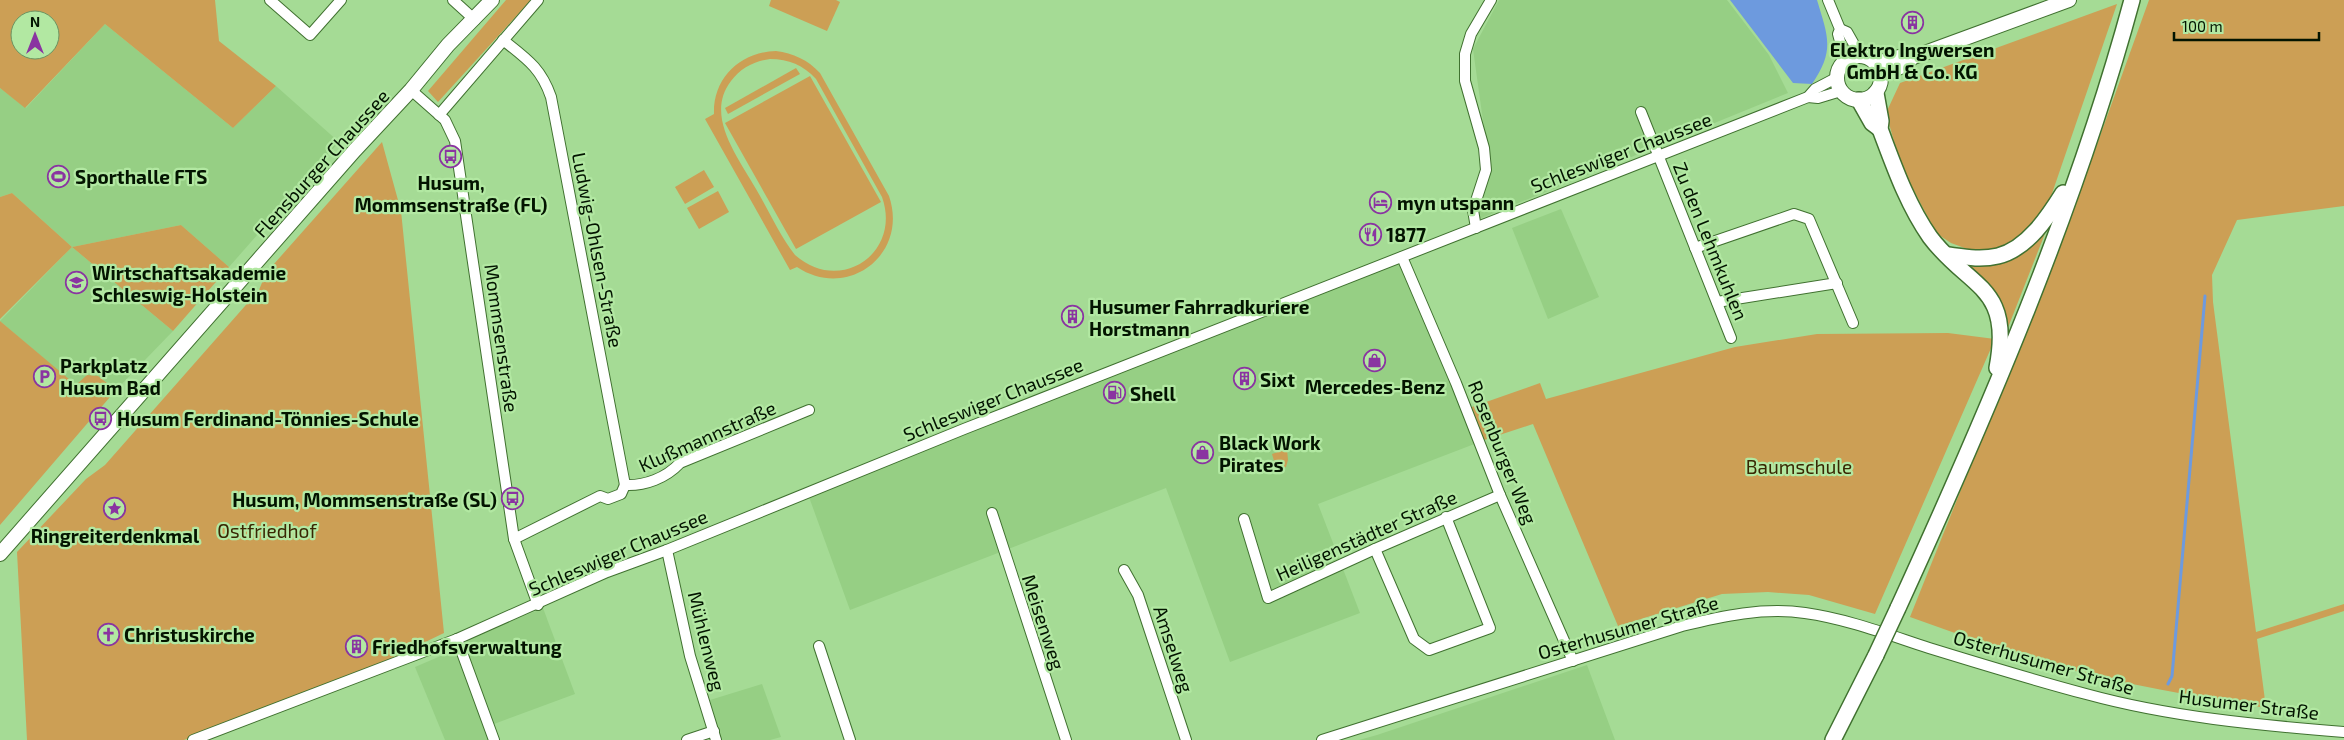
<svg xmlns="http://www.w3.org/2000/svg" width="2344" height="740" viewBox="0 0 2344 740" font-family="'Exo 2',sans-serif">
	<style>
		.built { fill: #96cf84 }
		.green { fill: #cc9f55; fill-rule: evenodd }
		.water { fill: #6d9ade }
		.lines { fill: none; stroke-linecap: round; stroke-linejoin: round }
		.stream { stroke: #6d9ade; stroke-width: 3 }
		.minor-casing { stroke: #407130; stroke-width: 12 }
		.major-casing { stroke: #407130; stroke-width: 16 }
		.highway-casing { stroke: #407130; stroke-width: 18 }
		.minor { stroke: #fff; stroke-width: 10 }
		.major { stroke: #fff; stroke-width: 14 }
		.highway { stroke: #fff; stroke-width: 15 }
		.highway-bridge-casing { stroke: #407130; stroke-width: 18; stroke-linecap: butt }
		.highway-bridge { stroke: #fff; stroke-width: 15 }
		.labels { text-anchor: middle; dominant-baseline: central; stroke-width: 4.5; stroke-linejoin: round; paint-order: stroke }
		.poi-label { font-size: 19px; font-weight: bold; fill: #031400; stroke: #b2e8a2; text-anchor: start }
		.street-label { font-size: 19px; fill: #031400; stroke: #b2e8a2 }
		.park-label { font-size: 19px; fill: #392602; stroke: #b2e8a2 }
	</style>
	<rect width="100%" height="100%" fill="#a5db95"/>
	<g class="built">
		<path d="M1499 0H1727L1769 55 1788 93 1479 219 1477 210 1490 171 1473 49Z"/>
		<path d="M105 24 233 128 276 86 339 142 229 267 181 225 72 247 173 331 116 390 98 376H87L76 386 0 321 72 247 12 193 0 197V88L26 108Z"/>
		<path d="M1561 209 1599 297 1548 319 1512 228Z"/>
		<path d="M1401 260 1477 443 1318 504 1360 613 1230 662 1166 488 850 610 809 497Z"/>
		<path d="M543 608 575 694 494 724 463 641Z"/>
		<path d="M457 649 494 740H445L415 667Z"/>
		<path d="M1587 665 1615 740H1359L1377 735Z"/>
		<path d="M762 684 781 737 770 740H721L710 700Z"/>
	</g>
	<g class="green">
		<path d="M0 0H215L219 41 276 86 233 128 105 24 25 108 0 88ZM20 20H50V50H20Z"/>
		<path d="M506 0H531L438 102 428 91Z"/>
		<path d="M771 0H836L840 2 827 31 769 6Z"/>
		<path d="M2149 0H2344V206L2237 220 2212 275 2213 302 2256 632 2344 604V611L2257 639 2266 708C2209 698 2151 689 2095 676 2032 661 1971 639 1910 617L2077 200Z"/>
		<path d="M2117 4 2046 211 2014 241 1998 249 1970 250 1951 243 1936 233 1901 166 1886 113 1900 83Z"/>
		<path d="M776 51C793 53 808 60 820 73L889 196C909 254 848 301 797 267L790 270 705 119 714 114C713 78 740 52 776 51ZM770 59C789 59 803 65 816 79L882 197C902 253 840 295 795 255 780 236 769 211 756 189 739 158 704 116 731 81 741 68 754 61 770 59Z"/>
		<path d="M796 68 800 74 728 114 725 108Z"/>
		<path d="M810 76 881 202 796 249 725 123Z"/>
		<path d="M382 142 401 211 444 633 371 668 184 740H27L17 552 86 479 105 465 259 290 266 273Z"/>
		<path d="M704 170 714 187 685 204 675 187Z"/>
		<path d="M718 191 729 212 699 229 687 208Z"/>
		<path d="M12 193 72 247 181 225 229 267 173 331 72 247 0 319V197Z"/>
		<path d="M2046 231 2007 330C2003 293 1989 284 1962 261L2021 254Z"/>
		<path d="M0 321 76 385 87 375 98 376 116 390 0 525Z"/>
		<path d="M1948 333 1995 339 1875 614 1809 595 1768 592 1722 594 1618 626 1533 424 1481 441 1469 408 1540 383 1546 399 1735 347 1817 334Z"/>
		<path d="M1287 449 1288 460 1286 467 1277 471 1272 454Z"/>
	</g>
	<path class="water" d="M1730 0H1817C1828 37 1835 50 1812 84L1793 83Z"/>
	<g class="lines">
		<path class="stream" d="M2168 684 2172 676 2205 296"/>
		<defs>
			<g id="minor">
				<path d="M270 0 310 35 341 0"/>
				<path d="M453 0 475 20"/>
				<path d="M1828 0 1840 29 1838 34 1845 60"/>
				<path d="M1840 29 1847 32 1860 55"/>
				<path d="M503 40C527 59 541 68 551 97L625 485"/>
				<path d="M411 90 445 120 455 141 514 539 538 605"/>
				<path d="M1808 97 1818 98 1841 91"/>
				<path d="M1641 112 1731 338"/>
				<path d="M439 115 538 0"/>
				<path d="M1476 228 1473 210 1486 170 1484 148 1465 81V54L1471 34 1491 0"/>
				<path d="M1695 248 1794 214 1809 219 1853 323"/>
				<path d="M1402 257 1456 383 1500 495 1573 661"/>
				<path d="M1717 302 1837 283"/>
				<path d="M992 513 1066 740"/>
				<path d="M1244 519 1268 598 1375 549 1500 495"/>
				<path d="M514 539 600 496 608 499 621 494 625 485C645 486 666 478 680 463L809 410"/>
				<path d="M1375 549 1414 639 1429 650 1490 628 1446 517"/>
				<path d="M667 550 690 656 716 740"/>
				<path d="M1124 570 1138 595 1186 740"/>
				<path d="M457 639 494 740"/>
				<path d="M819 646 850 740"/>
				<path d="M193 740 457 639 607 572 667 550 964 429 1808 97 1815 89 1836 78"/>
				<path d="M687 740 714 731"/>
				<path d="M1322 740 1682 626C1722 616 1764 607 1805 613 1848 619 1889 635 1929 648 1981 664 2033 680 2086 694 2170 717 2257 725 2344 732"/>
			</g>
			<g id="major">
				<circle cx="1859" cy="78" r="22"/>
				<path d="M1876 63 1903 56 1911 58 2069 0"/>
				<path d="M1882 75 1907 64 1911 58"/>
				<path d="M0 554 355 150 411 90 448 45 492 0"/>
			</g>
			<g id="highway">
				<path d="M1876 93 1881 121 1880 129C1894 166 1907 204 1930 237 1969 289 2013 285 1997 368"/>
				<path d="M1859 100 1872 123 1880 129"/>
				<path d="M1948 255C1964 257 1981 260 1998 256 2027 249 2048 217 2063 193"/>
				<path d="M1898 608C1987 414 2076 207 2132 0"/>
				<path d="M1833 740 1876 655"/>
			</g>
		</defs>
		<use href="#minor" class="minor-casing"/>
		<use href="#major" class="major-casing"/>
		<use href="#highway" class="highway-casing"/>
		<use href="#minor" class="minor"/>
		<use href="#major" class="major"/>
		<use href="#highway" class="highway"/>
		<defs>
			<path id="highway-bridge" d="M1876 655 1898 608"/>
		</defs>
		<use href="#highway-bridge" class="highway-bridge-casing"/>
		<use href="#highway-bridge" class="highway-bridge"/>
	</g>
	<defs>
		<symbol id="building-ring" viewBox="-11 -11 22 22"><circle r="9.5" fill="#b2e8a2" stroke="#8a34a1" stroke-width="1.5"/><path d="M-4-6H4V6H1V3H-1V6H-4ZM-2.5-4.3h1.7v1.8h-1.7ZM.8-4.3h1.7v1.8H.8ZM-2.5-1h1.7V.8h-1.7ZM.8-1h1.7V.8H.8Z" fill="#8a34a1"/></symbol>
		<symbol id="bus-ring" viewBox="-11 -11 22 22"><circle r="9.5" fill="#b2e8a2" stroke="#8a34a1" stroke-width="1.5"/><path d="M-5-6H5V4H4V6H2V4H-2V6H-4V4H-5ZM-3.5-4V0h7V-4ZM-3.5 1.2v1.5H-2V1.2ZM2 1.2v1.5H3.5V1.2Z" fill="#8a34a1"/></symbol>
		<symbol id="stadium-ring" viewBox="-11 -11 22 22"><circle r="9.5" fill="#b2e8a2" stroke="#8a34a1" stroke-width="1.5"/><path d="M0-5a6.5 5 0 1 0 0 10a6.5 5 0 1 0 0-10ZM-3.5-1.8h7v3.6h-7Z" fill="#8a34a1"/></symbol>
		<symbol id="hotel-ring" viewBox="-11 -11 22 22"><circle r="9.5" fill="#b2e8a2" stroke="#8a34a1" stroke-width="1.5"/><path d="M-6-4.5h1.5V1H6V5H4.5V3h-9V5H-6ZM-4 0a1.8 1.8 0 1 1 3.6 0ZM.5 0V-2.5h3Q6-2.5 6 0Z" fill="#8a34a1"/></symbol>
		<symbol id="restaurant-ring" viewBox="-11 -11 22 22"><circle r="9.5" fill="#b2e8a2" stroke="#8a34a1" stroke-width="1.5"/><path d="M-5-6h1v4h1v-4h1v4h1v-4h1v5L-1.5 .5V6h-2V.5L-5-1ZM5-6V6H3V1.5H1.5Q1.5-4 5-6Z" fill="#8a34a1"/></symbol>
		<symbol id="school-ring" viewBox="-11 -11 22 22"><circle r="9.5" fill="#b2e8a2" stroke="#8a34a1" stroke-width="1.5"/><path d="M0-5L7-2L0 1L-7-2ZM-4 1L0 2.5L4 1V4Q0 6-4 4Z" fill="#8a34a1"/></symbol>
		<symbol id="shop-ring" viewBox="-11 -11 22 22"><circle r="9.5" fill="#b2e8a2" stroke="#8a34a1" stroke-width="1.5"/><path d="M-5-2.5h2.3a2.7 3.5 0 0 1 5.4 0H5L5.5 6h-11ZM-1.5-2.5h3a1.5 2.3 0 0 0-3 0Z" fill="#8a34a1"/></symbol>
		<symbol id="parking-ring" viewBox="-11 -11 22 22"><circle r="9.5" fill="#b2e8a2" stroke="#8a34a1" stroke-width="1.5"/><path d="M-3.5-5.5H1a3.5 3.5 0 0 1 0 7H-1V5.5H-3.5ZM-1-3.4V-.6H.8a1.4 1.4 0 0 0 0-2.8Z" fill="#8a34a1"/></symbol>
		<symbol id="fuel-ring" viewBox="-11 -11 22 22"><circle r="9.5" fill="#b2e8a2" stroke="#8a34a1" stroke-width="1.5"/><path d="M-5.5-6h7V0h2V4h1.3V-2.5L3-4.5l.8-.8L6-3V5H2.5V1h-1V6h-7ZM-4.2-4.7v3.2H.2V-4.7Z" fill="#8a34a1"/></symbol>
		<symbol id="sight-ring" viewBox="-11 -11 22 22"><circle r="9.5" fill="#b2e8a2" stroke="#8a34a1" stroke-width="1.5"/><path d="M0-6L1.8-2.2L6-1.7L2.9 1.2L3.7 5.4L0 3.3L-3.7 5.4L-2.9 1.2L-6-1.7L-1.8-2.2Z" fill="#8a34a1"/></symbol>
		<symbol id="church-ring" viewBox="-11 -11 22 22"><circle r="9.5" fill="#b2e8a2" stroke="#8a34a1" stroke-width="1.5"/><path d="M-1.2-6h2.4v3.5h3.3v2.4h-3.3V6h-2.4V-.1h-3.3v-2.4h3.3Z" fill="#8a34a1"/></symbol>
	</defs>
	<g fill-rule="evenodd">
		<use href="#building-ring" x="1900" y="10" width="25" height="25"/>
		<use href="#bus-ring" x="438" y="144" width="25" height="25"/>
		<use href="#stadium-ring" x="46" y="164" width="25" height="25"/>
		<use href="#hotel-ring" x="1368" y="190" width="25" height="25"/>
		<use href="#restaurant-ring" x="1358" y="222" width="25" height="25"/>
		<use href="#school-ring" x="64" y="270" width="25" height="25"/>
		<use href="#building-ring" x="1060" y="304" width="25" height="25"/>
		<use href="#shop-ring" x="1362" y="348" width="25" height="25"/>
		<use href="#parking-ring" x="32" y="364" width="25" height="25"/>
		<use href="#building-ring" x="1232" y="366" width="25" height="25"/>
		<use href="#fuel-ring" x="1102" y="380" width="25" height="25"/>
		<use href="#bus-ring" x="88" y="406" width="25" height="25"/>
		<use href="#shop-ring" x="1190" y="440" width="25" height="25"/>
		<use href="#bus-ring" x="500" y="486" width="25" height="25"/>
		<use href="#sight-ring" x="102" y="496" width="25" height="25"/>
		<use href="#church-ring" x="96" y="622" width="25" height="25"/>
		<use href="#building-ring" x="344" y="634" width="25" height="25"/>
	</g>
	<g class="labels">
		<g class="poi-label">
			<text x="1912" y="49" text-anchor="middle">Elektro Ingwersen<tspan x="1912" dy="22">GmbH &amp; Co. KG</tspan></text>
			<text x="75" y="176">Sporthalle FTS</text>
			<text x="451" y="182" text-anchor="middle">Husum,<tspan x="451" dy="22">Mommsenstraße (FL)</tspan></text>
			<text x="1397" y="202">myn utspann</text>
			<text x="1386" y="234">1877</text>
			<text x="92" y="272">Wirtschaftsakademie<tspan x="92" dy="22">Schleswig-Holstein</tspan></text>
			<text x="1089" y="306">Husumer Fahrradkuriere<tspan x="1089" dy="22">Horstmann</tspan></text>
			<text x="60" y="365">Parkplatz<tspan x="60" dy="22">Husum Bad</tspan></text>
			<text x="1260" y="379">Sixt</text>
			<text x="1375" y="386" text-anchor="middle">Mercedes-Benz</text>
			<text x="1130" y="393">Shell</text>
			<text x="117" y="418">Husum Ferdinand-Tönnies-Schule</text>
			<text x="1219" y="442">Black Work<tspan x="1219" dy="22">Pirates</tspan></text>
			<text x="497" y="499" text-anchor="end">Husum, Mommsenstraße (SL)</text>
			<text x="115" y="535" text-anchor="middle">Ringreiterdenkmal</text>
			<text x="124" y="634">Christuskirche</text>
			<text x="372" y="646">Friedhofsverwaltung</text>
		</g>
		<g class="street-label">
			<text transform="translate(1621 152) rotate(-21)">Schleswiger Chaussee</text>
			<text transform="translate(321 163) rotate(-48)">Flensburger Chaussee</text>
			<text transform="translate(1711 241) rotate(68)">Zu den Lehmkuhlen</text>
			<text transform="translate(598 250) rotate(79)">Ludwig-Ohlsen-Straße</text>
			<text transform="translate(502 338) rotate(82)">Mommsenstraße</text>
			<text transform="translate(993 399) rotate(-22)">Schleswiger Chaussee</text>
			<text transform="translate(707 436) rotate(-24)">Klußmannstraße</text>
			<text transform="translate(1503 452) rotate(68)">Rosenburger Weg</text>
			<text transform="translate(1366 535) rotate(-24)">Heiligenstädter Straße</text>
			<text transform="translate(618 552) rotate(-23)">Schleswiger Chaussee</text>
			<text transform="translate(1044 622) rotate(72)">Meisenweg</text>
			<text transform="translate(1628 627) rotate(-16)">Osterhusumer Straße</text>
			<text transform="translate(707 641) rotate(76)">Mühlenweg</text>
			<text transform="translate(1174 649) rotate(72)">Amselweg</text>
			<text transform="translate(2044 662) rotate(16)">Osterhusumer Straße</text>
			<text transform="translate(2249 704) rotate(7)">Husumer Straße</text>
		</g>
		<g class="park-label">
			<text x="1799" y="466">Baumschule</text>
			<text x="267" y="530">Ostfriedhof</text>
		</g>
	</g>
	<g transform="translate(35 35)"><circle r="24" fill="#b2e8a2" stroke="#6c9361"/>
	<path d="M0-4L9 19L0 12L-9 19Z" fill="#8a34a1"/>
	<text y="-8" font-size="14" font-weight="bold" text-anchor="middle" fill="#031400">N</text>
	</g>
	<path d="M2174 32v8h145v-8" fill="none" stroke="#031400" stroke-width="2.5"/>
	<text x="2182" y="32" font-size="15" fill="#031400" stroke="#b2e8a2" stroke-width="4" paint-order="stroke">100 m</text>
</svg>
